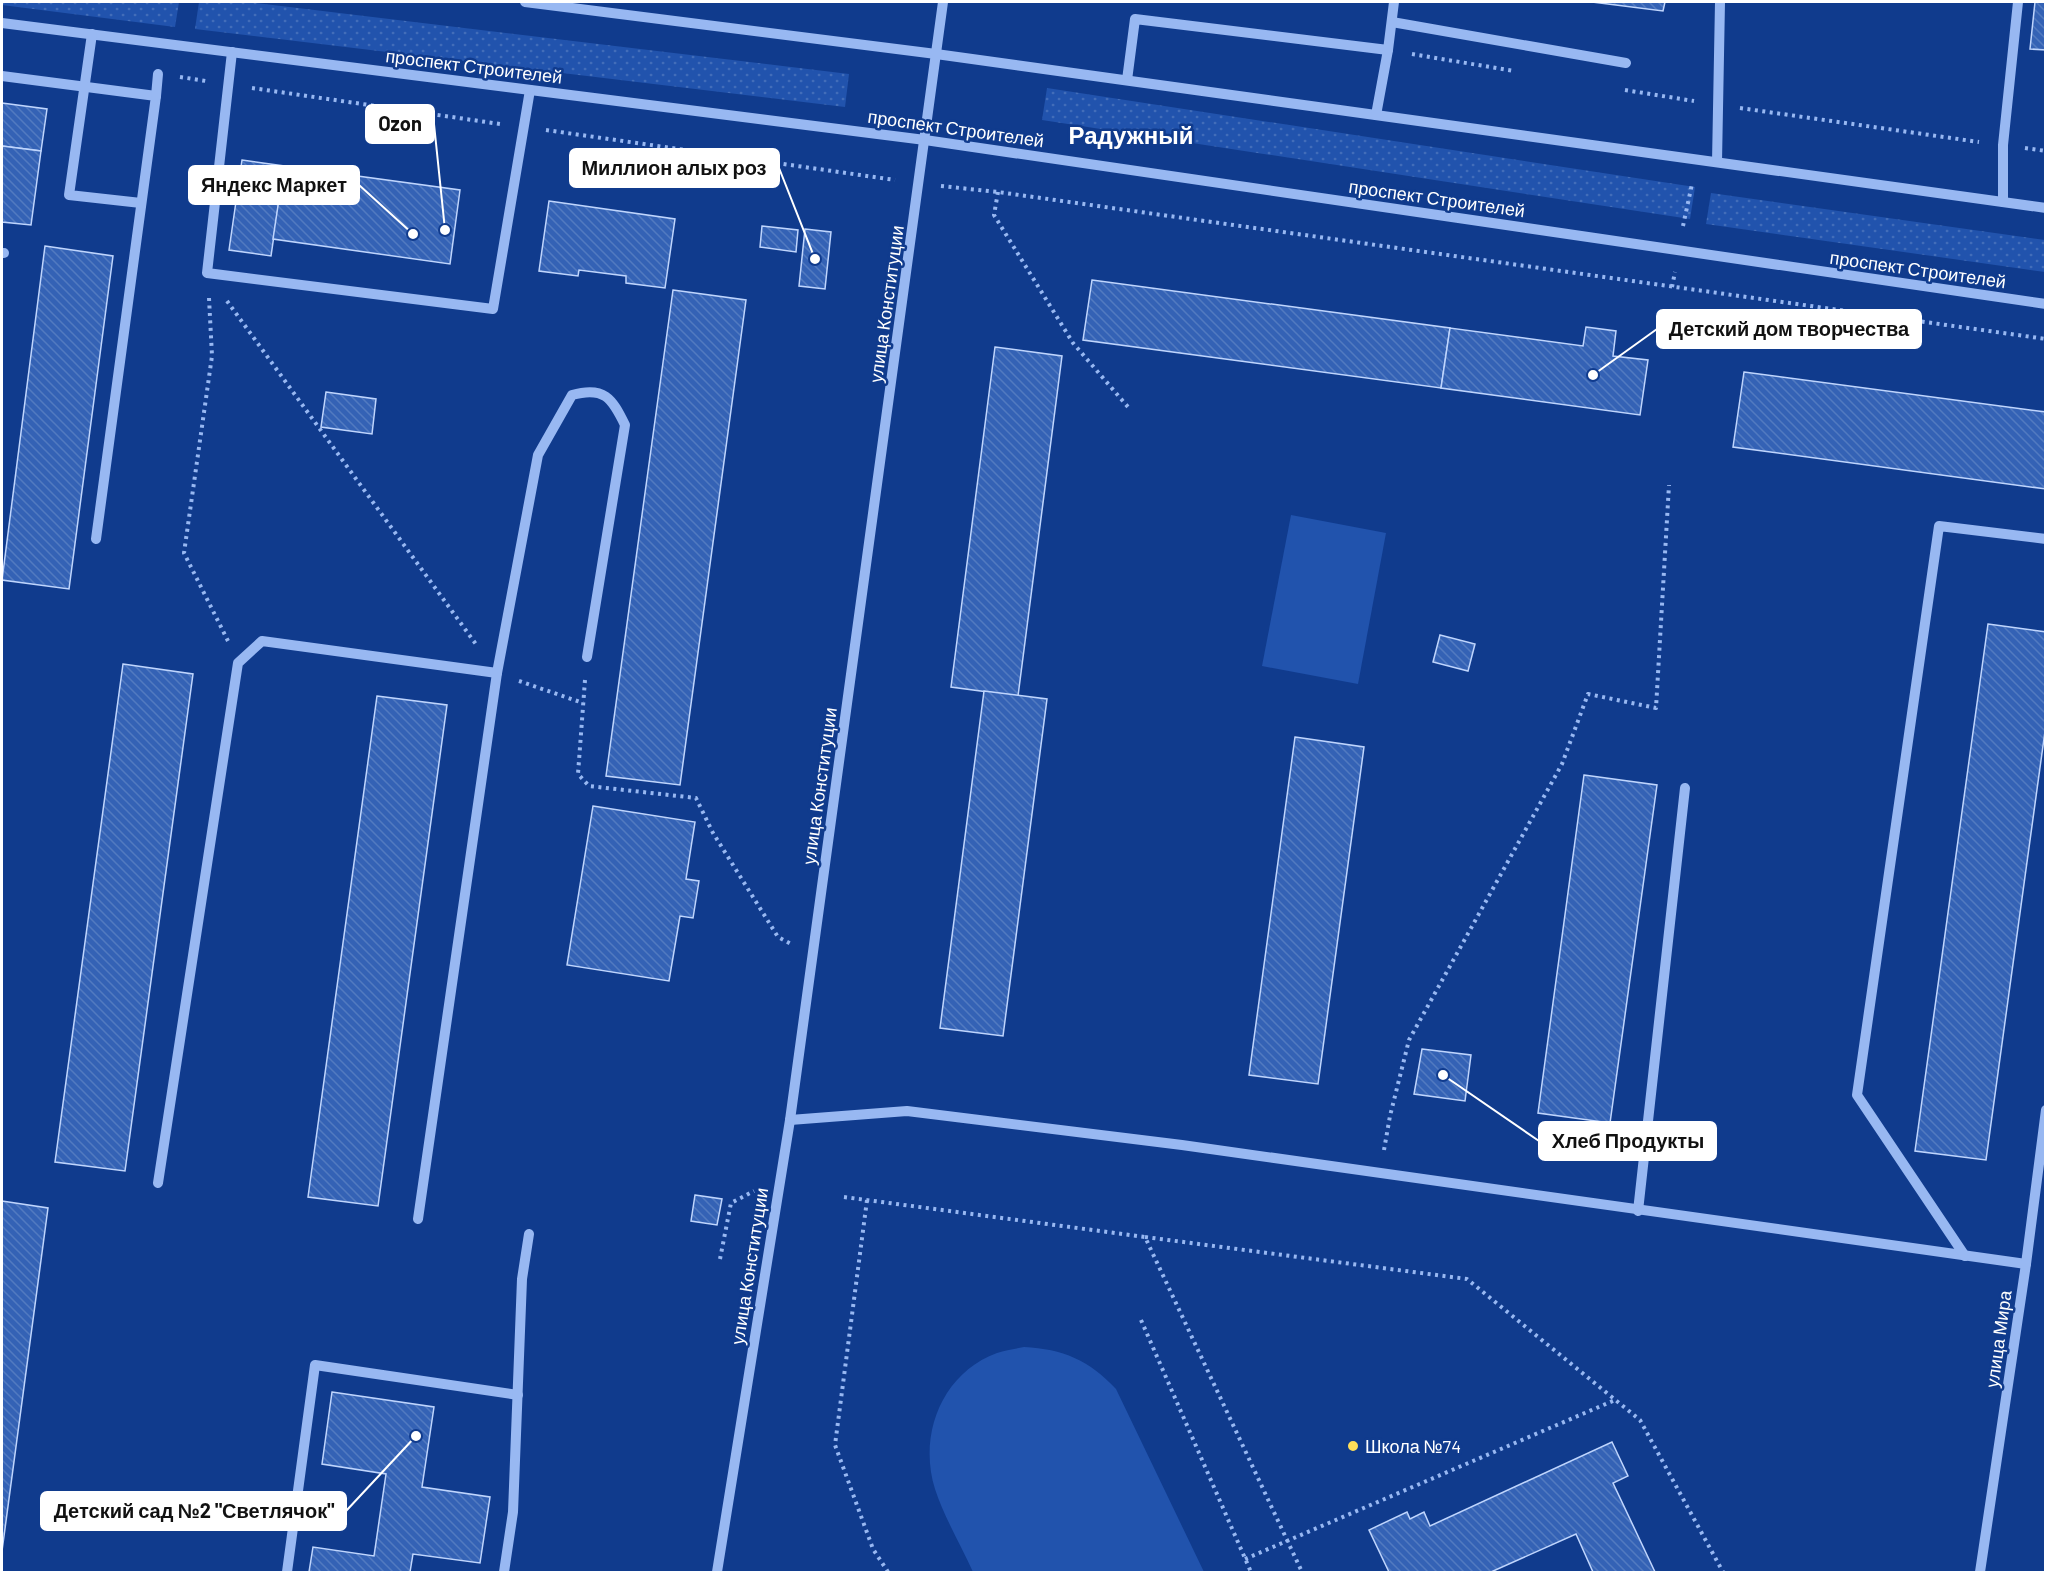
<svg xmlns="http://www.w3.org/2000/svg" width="2047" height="1574" viewBox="0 0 2047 1574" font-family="Barlow,sans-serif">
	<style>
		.grass { fill: url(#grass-dots) }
		.pitch { fill: #2153ad }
		.building { fill: url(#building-back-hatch); stroke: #bfd5fd; stroke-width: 1.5 }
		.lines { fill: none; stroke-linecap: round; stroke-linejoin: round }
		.path { stroke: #98b8f2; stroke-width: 4; stroke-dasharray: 3 4.5; stroke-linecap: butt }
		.minor { stroke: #98b8f2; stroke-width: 10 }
		.poi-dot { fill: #ffdf59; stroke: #103b8d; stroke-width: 2 }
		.labels { text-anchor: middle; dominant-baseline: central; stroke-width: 5; stroke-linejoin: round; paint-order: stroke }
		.street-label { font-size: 18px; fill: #fff; stroke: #103b8d }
		.poi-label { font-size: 18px; fill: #fff; stroke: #103b8d; text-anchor: start }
		.district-label { font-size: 24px; font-weight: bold; fill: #fff; stroke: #103b8d }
		.leader { fill: none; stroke: #fff; stroke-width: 2 }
		.callout-dot { fill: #fff; stroke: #103b8d; stroke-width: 2 }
		.callout { fill: #fff; stroke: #fff; stroke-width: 2 }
		.callout-label { font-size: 20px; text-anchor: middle; font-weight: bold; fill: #111 }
	</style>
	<defs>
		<pattern id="grass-dots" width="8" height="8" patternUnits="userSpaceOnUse" patternTransform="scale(1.5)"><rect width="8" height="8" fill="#2153ad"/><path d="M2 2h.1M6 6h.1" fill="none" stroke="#426db9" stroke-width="1.8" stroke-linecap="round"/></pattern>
		<pattern id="building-back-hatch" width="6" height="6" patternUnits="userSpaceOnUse" patternTransform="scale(1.5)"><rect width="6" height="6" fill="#3462b5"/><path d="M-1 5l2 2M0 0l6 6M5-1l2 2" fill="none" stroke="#527ac0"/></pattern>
	</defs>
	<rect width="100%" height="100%" fill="#103b8d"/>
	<g class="grass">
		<path d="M2 2H179L175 27 2 5Z"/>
		<path d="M199 2H248L849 74 845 107 195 29Z"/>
		<path d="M1047 88 1695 187 1690 219 1042 120Z"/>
		<path d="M1711 193 2045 240V272L1706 224Z"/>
	</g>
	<g class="pitch">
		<path d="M1291 515 1386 533 1358 684 1262 666Z"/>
		<path d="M1024 1347C1063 1349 1089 1360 1116 1389L1204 1572H973C961 1545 944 1517 935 1489 918 1435 942 1373 997 1353 1006 1350 1015 1349 1024 1347Z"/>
	</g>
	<g class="building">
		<path d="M1592 2H1665L1663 11Z"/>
		<path d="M2035 2H2046V50L2030 49Z"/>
		<path d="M2 103 47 109 41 151 2 146Z"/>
		<path d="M2 146 41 151 31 225 2 222Z"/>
		<path d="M242 160 284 166 271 256 229 250Z"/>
		<path d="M284 166 460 190 450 264 273 239Z"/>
		<path d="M549 201 675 219 665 288 626 283V276L579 270 578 276 539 271Z"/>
		<path d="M762 226 798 230 796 252 760 247Z"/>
		<path d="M805 229 831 232 825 289 799 286Z"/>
		<path d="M45 246 113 256 69 589 2 580Z"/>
		<path d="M1092 280 1450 328 1441 388 1083 340Z"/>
		<path d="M673 290 746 300 680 785 606 776Z"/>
		<path d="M1586 327 1616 331 1613 356 1648 360 1640 415 1441 388 1450 328 1583 346Z"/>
		<path d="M995 347 1062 356 1018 696 951 687Z"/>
		<path d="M1744 372 2046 412V489L1733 447Z"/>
		<path d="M326 392 376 399 372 434 321 427Z"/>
		<path d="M1988 624 2046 632V724L1986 1160 1915 1151Z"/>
		<path d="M1440 635 1475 644 1468 671 1433 662Z"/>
		<path d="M123 664 193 674 125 1171 55 1162Z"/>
		<path d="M984 691 1047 699 1003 1036 940 1028Z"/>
		<path d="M377 696 447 705 378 1206 308 1197Z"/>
		<path d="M1295 737 1364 747 1318 1084 1249 1075Z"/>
		<path d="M1584 775 1657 785 1610 1123 1538 1113Z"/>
		<path d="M593 806 695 822 686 879 699 881 693 918 680 916 669 981 567 965Z"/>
		<path d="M1422 1049 1471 1055 1465 1101 1414 1094Z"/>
		<path d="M695 1195 722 1199 717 1225 691 1221Z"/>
		<path d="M2 1201 48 1208 2 1551Z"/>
		<path d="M332 1392 434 1407 422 1487 490 1497 480 1563 413 1554 410 1572H309L313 1547 374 1556 386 1474 322 1464Z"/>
		<path d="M1612 1442 1628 1476 1613 1483 1655 1572H1593L1576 1534 1491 1572H1389L1369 1530 1407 1512 1410 1519 1424 1512 1430 1526Z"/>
	</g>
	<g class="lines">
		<g class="path">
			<path d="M1412 54 1514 71"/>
			<path d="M180 77 206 81"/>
			<path d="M252 88 500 124"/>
			<path d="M1625 90 1694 101"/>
			<path d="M1740 108 1979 142"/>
			<path d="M546 130 895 180"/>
			<path d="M2025 148 2046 151"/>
			<path d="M941 186 998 192 2046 339"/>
			<path d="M998 192 994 215 1073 343 1128 407"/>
			<path d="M1683 226 1692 184"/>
			<path d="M1672 287 1675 272"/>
			<path d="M209 298 212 356 184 553 228 641"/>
			<path d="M227 301 478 647"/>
			<path d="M585 680 578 774 589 786 696 798 713 833 778 937 791 944"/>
			<path d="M519 681 583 703"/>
			<path d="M1384 1150 1390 1116 1409 1040 1562 764 1588 694 1656 708 1669 485"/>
			<path d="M844 1197 1145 1237 1302 1572"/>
			<path d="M867 1200 835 1445 873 1549 888 1572"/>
			<path d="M1145 1237 1467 1279 1640 1420 1723 1572"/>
			<path d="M720 1259 731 1203 754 1191"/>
			<path d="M1141 1320 1251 1572"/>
			<path d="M1245 1559 1615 1400"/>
		</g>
		<g class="minor">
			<path d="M525 2 936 54 2046 208"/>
			<path d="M1392 22 1626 63"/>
			<path d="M2 23 925 140 2046 304"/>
			<path d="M92 34 69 195 141 203"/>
			<path d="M232 52 207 273 493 309 530 90"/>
			<path d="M2 76 156 96 96 539"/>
			<path d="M1127 80 1135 19 1388 50 1394 2"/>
			<path d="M156 96 158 74"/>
			<path d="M1376 115 1388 50"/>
			<path d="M1717 162 1720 2"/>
			<path d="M2003 202V145L2018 2"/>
			<path d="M2 253H4"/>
			<path d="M790 1120 907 1111 1182 1145 2026 1264"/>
			<path d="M158 1183 238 663 262 641 497 673"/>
			<path d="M1638 1211 1685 788"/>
			<path d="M418 1219 497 673 538 455 572 395C604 386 612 398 625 425L587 657"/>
			<path d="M1965 1256 1857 1095 1939 526 2046 539"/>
			<path d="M287 1572 315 1365 518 1395"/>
			<path d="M504 1572 513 1512 522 1279 529 1234"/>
			<path d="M717 1572 790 1120 943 2"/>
			<path d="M1980 1572 2026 1264 2046 1110"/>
		</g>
	</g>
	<circle class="poi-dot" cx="1353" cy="1446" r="6"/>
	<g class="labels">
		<g class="street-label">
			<text transform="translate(474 66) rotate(7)">проспект Строителей</text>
			<text transform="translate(956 128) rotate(8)">проспект Строителей</text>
			<text transform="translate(1437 198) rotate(8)">проспект Строителей</text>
			<text transform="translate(1918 269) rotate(8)">проспект Строителей</text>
			<text transform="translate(886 304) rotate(-82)">улица Конституции</text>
			<text transform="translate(819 786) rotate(-82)">улица Конституции</text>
			<text transform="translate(749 1266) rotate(-81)">улица Конституции</text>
			<text transform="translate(1998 1339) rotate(-82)">улица Мира</text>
		</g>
		<g class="poi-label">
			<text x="1365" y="1446">Школа №74</text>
		</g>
		<g class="district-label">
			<text x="1131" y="134">Радужный</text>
		</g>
	</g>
	<path class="leader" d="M445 230L434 124M815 259L779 168M413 234L359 185M1593 375L1657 329M1443 1075L1539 1141M416 1436L346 1511"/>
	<g class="callout-dot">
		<circle cx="445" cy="230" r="6"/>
		<circle cx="815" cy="259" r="6"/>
		<circle cx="413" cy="234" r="6"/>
		<circle cx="1593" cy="375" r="6"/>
		<circle cx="1443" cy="1075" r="6"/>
		<circle cx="416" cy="1436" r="6"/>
	</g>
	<g class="callout">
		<rect x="366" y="105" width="68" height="38" rx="6"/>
		<rect x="570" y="149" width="209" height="38" rx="6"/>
		<rect x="189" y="166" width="170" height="38" rx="6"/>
		<rect x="1657" y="310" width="264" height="38" rx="6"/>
		<rect x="1539" y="1122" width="177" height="38" rx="6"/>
		<rect x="41" y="1492" width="305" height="38" rx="6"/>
	</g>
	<g class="callout-label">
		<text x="400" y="131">Ozon</text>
		<text x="674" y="175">Миллион алых роз</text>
		<text x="274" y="192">Яндекс Маркет</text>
		<text x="1789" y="336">Детский дом творчества</text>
		<text x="1628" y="1148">Хлеб Продукты</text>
		<text x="194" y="1518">Детский сад №2 "Светлячок"</text>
	</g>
	<rect width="2047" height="1574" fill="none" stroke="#ffffff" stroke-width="6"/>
</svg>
